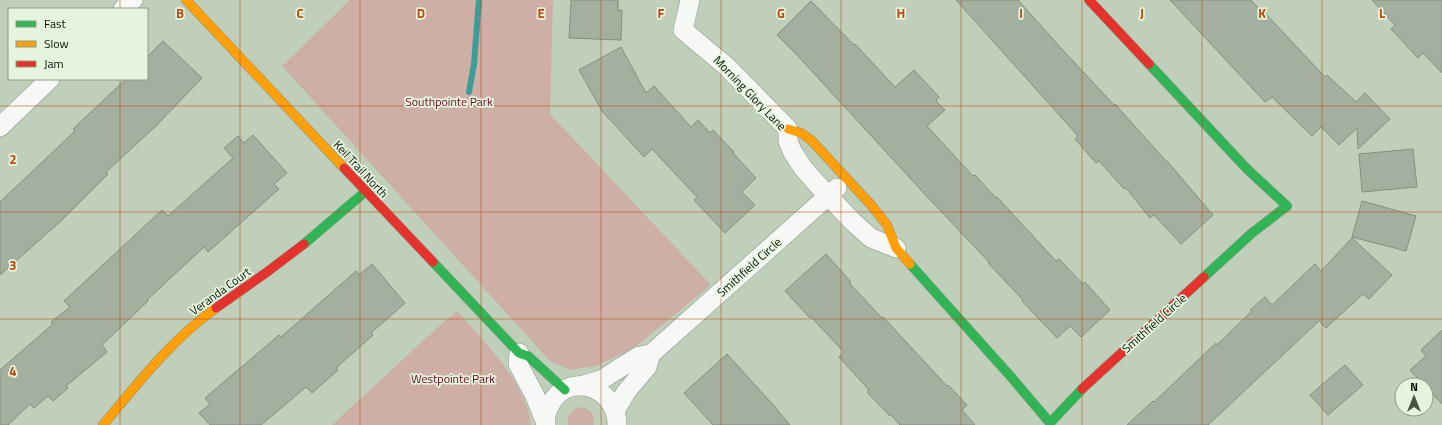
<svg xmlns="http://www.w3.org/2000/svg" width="1442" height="425" viewBox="0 0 1442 425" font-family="'Titillium Web',sans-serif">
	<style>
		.green { fill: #cdafa6 }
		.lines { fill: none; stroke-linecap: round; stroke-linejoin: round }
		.stream { stroke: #3c9c97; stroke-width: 6 }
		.building { fill: #a4b09f; stroke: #84907f }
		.street-casing { stroke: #8a9585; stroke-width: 20 }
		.fast-casing { stroke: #8a9585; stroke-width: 10 }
		.slow-casing { stroke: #8a9585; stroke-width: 10 }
		.jam-casing { stroke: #8a9585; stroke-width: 10 }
		.street { stroke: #f5f8f4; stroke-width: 19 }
		.fast { stroke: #30b455; stroke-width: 9 }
		.slow { stroke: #ff9f0a; stroke-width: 9 }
		.jam { stroke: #e5322d; stroke-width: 9 }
		.grid { fill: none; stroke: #bb4b0b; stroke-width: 1; stroke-opacity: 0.55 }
		.labels { text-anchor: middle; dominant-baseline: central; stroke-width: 3.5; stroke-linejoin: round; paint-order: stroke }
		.street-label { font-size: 12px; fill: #081205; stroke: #e5f4df }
		.park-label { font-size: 12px; fill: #68091e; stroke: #e5f4df }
		.grid-label { font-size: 13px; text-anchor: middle; font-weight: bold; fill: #bb4b0b; stroke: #e5f4df; stroke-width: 3.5; stroke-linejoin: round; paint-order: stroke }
	</style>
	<rect width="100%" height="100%" fill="#bfcfb9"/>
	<g class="green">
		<path d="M350 0H553L550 114 711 285 634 348 596 366 570 370 550 361 282 66Z"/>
		<path d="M457 311C485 343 526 382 531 425H332L438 327Z"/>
		<path d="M581 407C591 409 595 415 594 425H568C566 415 572 409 581 407Z"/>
	</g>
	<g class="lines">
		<path class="stream" d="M469 92 474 64 479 0"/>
	</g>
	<g class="building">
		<path d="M571 0H618V10H622L621 40 569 38Z"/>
		<path d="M956 0H1018L1060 47 1114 105 1115 104 1166 161H1167L1213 215 1181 244 1154 215 1150 218 1126 188 1124 189 1099 161 1096 163 1075 139 1078 136Z"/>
		<path d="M1170 0H1251L1264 14 1265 13 1325 77 1327 75 1356 102 1365 93 1390 119 1358 149 1357 128 1339 145 1321 127 1312 136 1272 97 1265 102Z"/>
		<path d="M1372 0H1442V73L1423 53 1418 58 1391 29 1395 25Z"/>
		<path d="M811 1 854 45 855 44 895 87 914 70 939 97 936 101 945 110 927 126 973 176 975 175 996 198 997 197 1056 261 1059 259 1083 284 1085 282 1110 310 1081 337 1070 326 1057 338 1022 301 1023 300 988 263 989 262 932 202 797 55 777 35Z"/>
		<path d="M163 41 202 78 156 126 106 172 108 174 61 221 0 275V202L75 131 73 129 126 79H147V57Z"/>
		<path d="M621 47 646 93 654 86 691 127 698 120 710 133 713 130 734 152 733 153 756 178 742 192 755 205 725 233 694 200 697 197 652 149 644 157 602 111 579 70Z"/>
		<path d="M253 135 287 173 274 184 279 189 208 252 204 247 147 300 148 301 102 345 107 352 66 386 68 388 53 401 48 396 34 408 30 404 8 425H0V370L53 324 51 322 70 307 64 301 162 210 168 216 233 158 224 148 238 136 244 143Z"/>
		<path d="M1413 149 1417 187 1362 192 1359 154Z"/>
		<path d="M1362 201 1416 216 1406 251 1352 237Z"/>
		<path d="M1352 238 1392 275 1369 299 1363 294 1326 328 1319 321 1208 425H1127L1153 401 1154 402 1216 343 1217 345 1252 311 1250 310 1265 297 1272 305 1315 264 1321 271Z"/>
		<path d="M826 254 851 282 849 283 882 318 883 317 947 386 948 385 967 405 962 410 975 425H900L891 415 890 416 867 392 869 390 839 357 844 352 811 317 810 318 785 291Z"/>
		<path d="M372 264 405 303 371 333 373 335 336 368 338 370 312 393 306 387 261 425H210L199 413 210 404 205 398 279 335 281 337 356 271 359 275Z"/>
		<path d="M1442 330V404L1426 387V385H1424L1410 370 1426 356 1421 350Z"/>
		<path d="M727 354 775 407 790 425H713L684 393Z"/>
		<path d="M1345 365 1363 385 1328 415 1310 395Z"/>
	</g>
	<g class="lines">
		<defs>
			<g id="street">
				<path d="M690 0 683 30 726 66 788 129V141L792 151 803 168 818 185 852 221 871 238 896 248"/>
				<path d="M123 9 133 0"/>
				<path d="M0 127 50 79"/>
				<path d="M519 353 518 364 535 396 545 421"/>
				<path d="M580 386 601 380 639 356 651 354"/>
				<path d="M615 411 626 392 647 367 651 354 837 188"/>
				<path d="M546 425C545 419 546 413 549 407 565 370 617 385 617 425"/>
			</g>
			<g id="fast">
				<path d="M1149 64 1247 169 1287 206 1252 233 1204 277"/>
				<path d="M304 244 366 191"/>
				<path d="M433 262 519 353 528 356 565 390"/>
				<path d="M910 264 1012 378 1050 423 1082 389"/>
			</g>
			<g id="slow">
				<path d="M186 0 344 168"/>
				<path d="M788 129 801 133 811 140 872 206 887 225 896 248 910 264"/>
				<path d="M103 425C138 383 171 340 216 308"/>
			</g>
			<g id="jam">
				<path d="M1089 0 1149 64"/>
				<path d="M344 168 433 262"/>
				<path d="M216 308 267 272 304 244"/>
				<path d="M1082 389 1204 277"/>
			</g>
		</defs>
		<use href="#street" class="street-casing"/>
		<use href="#fast" class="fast-casing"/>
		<use href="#slow" class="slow-casing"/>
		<use href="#jam" class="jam-casing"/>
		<use href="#street" class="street"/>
		<use href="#fast" class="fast"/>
		<use href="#slow" class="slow"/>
		<use href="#jam" class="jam"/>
	</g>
	<path class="grid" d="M120 0V9M240 0V425M360 0V425M481 0V425M601 0V425M721 0V425M841 0V425M961 0V425M1082 0V425M1202 0V425M1322 0V425M120 79V425M0 106H1442M0 212H1442M0 319H1442"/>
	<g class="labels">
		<g class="street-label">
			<text transform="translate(750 93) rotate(46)">Morning Glory Lane</text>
			<text transform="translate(361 169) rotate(47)">Keil Trail North</text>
			<text transform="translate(749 267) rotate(-42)">Smithfield Circle</text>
			<text transform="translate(220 291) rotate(-36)">Veranda Court</text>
			<text transform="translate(1154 323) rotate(-42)">Smithfield Circle</text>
		</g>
		<g class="park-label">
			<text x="449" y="101">Southpointe Park</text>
			<text x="453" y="378">Westpointe Park</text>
		</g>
	</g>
	<g class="grid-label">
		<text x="180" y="18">B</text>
		<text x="300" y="18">C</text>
		<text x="421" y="18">D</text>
		<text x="541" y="18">E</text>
		<text x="661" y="18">F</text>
		<text x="781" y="18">G</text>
		<text x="901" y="18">H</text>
		<text x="1021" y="18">I</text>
		<text x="1142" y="18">J</text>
		<text x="1262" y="18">K</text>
		<text x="1382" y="18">L</text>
		<text x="13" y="164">2</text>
		<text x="13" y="270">3</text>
		<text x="13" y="376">4</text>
	</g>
	<rect x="8" y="8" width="140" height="72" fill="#e5f4df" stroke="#8d9a88"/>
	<rect x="16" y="21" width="20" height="6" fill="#30b455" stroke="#8d9a88"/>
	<text x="44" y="28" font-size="12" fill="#081205">Fast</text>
	<rect x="16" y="41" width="20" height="6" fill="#ff9f0a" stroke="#8d9a88"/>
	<text x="44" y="48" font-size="12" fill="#081205">Slow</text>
	<rect x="16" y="61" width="20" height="6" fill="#e5322d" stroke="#8d9a88"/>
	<text x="44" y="68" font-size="12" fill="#081205">Jam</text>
	<g transform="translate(1414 397)"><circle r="19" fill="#e5f4df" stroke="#8d9a88"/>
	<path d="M0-3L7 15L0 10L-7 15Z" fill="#485444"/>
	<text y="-6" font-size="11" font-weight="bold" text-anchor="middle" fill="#081205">N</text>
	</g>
</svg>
